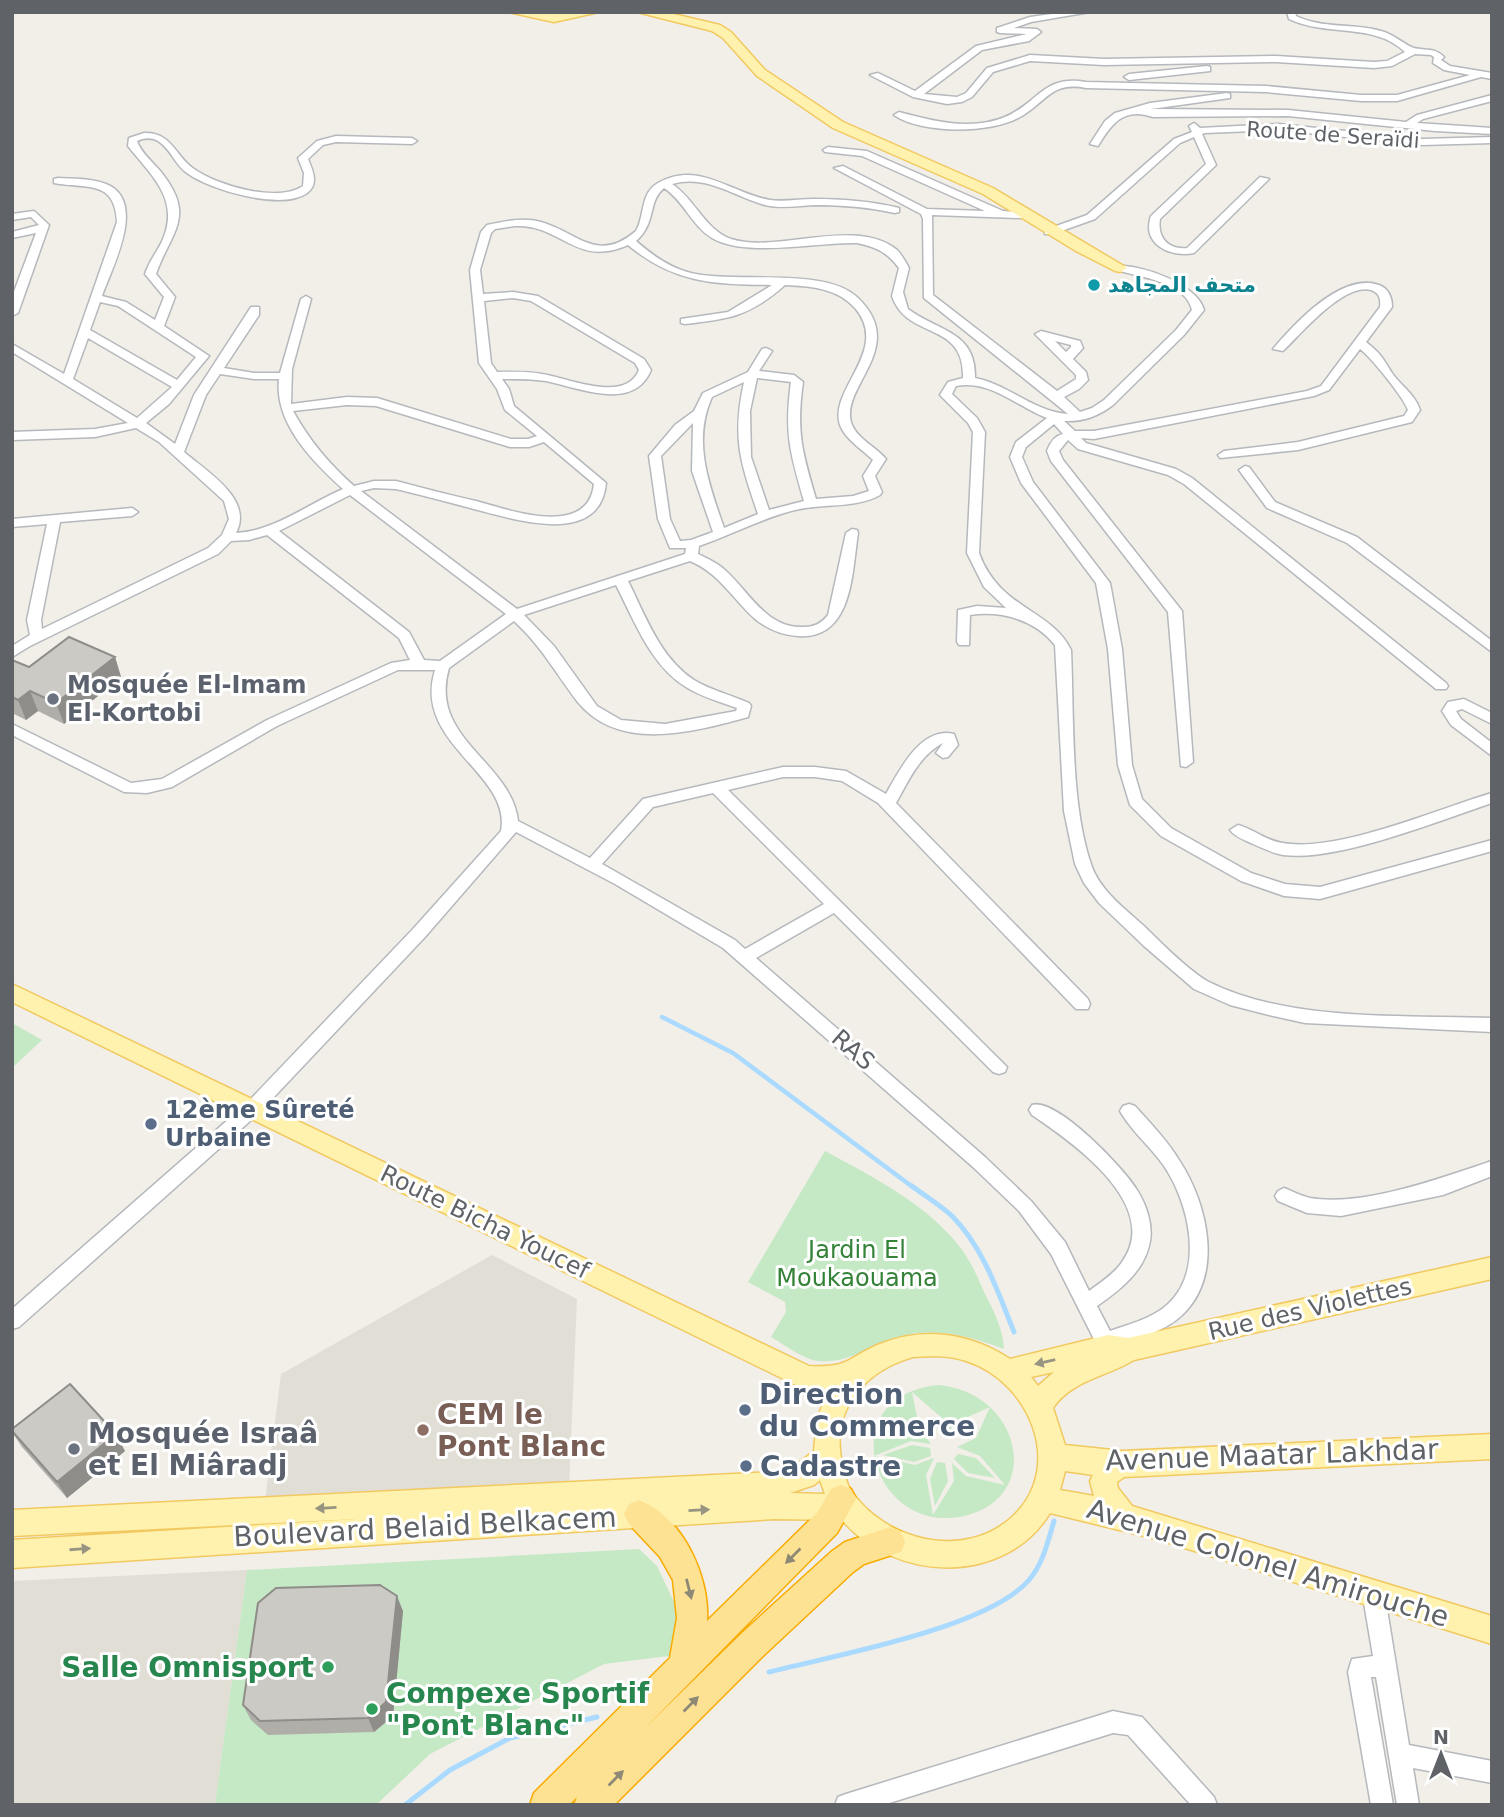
<svg xmlns="http://www.w3.org/2000/svg" width="1504" height="1817" viewBox="0 0 1504 1817" font-family="'DejaVu Sans','Noto Sans Arabic',sans-serif">
	<style>
		.education { fill: #e1ded6 }
		.green { fill: #c5e8c5; fill-rule: evenodd }
		.lines { fill: none; stroke-linecap: round; stroke-linejoin: round }
		.stream-far1 { stroke: #aadaff; stroke-width: 4.5 }
		.stream { stroke: #aadaff; stroke-width: 5 }
		.minor-casing { stroke: #b5b8bc; stroke-width: 3 }
		.major-casing { stroke: #f2c960; stroke-width: 3 }
		.highway-casing { stroke: #f9ab00; stroke-width: 3 }
		.minor { fill: #fff; fill-rule: evenodd }
		.major { fill: #fff2af; fill-rule: evenodd }
		.highway { fill: #fde293; fill-rule: evenodd }
		.wall { fill: #afaea9 }
		.shaded-wall { fill: #8f8d8a }
		.building { fill: #cccac5; stroke: #8f8d8a; stroke-width: 2 }
		.oneway { fill: #979581 }
		.oneway2 { fill: #8e8975 }
		.culture-dot { fill: #0f9aa8; stroke: #fff; stroke-width: 2.5 }
		.worship-dot { fill: #6b7280; stroke: #fff; stroke-width: 2.5 }
		.service-dot { fill: #5c6f8a; stroke: #fff; stroke-width: 2.5 }
		.education-dot { fill: #8d6e63; stroke: #fff; stroke-width: 2.5 }
		.leisure-dot { fill: #2e9e5b; stroke: #fff; stroke-width: 2.5 }
		.labels { text-anchor: middle; dominant-baseline: central; stroke-width: 6; stroke-linejoin: round; paint-order: stroke }
		.far-street-label { font-size: 21px; fill: #5f6368; stroke: #fff }
		.far-culture-label { font-size: 21px; font-weight: bold; fill: #0d838f; stroke: #fff; text-anchor: start }
		.worship-label { font-size: 24px; font-weight: bold; fill: #5b616d; stroke: #fff; text-anchor: start }
		.street-label { font-size: 24px; fill: #5f6368; stroke: #fff }
		.service-label { font-size: 24px; font-weight: bold; fill: #4e5e75; stroke: #fff; text-anchor: start }
		.park-label { font-size: 24px; fill: #348238; stroke: #fff }
		.near-service-label { font-size: 28px; font-weight: bold; fill: #4e5e75; stroke: #fff; text-anchor: start }
		.near-education-label { font-size: 28px; font-weight: bold; fill: #785e54; stroke: #fff; text-anchor: start }
		.near-worship-label { font-size: 28px; font-weight: bold; fill: #5b616d; stroke: #fff; text-anchor: start }
		.near-street-label { font-size: 28px; fill: #5f6368; stroke: #fff }
		.near-leisure-label { font-size: 28px; font-weight: bold; fill: #27864d; stroke: #fff; text-anchor: end }
	</style>
	<rect width="100%" height="100%" fill="#f1efe8"/>
	<g class="education">
		<path d="M492 1255 577 1299 569 1487 265 1501 281 1374Z"/>
		<path d="M247 1570 215 1805H12V1581Z"/>
	</g>
	<g class="green">
		<path d="M12 1023 42 1040 12 1068Z"/>
		<path d="M825 1151C875 1178 929 1205 963 1251 972 1264 979 1280 985 1294 994 1311 1003 1330 1004 1349 972 1337 937 1327 902 1336 876 1343 849 1364 819 1361 804 1360 785 1345 771 1337L786 1312 785 1302 748 1282Z"/>
		<path d="M939 1385C1022 1393 1044 1498 964 1516 872 1537 829 1395 939 1385ZM912 1392 942 1418 946 1438 954 1423 990 1407 976 1438 957 1447 980 1456 1005 1485 966 1476 952 1463 954 1481 933 1515 926 1475 934 1458 915 1465 874 1456 911 1441 931 1444 919 1427Z"/>
		<path d="M912 1445 930 1448 931 1456 914 1462 883 1455Z"/>
		<path d="M958 1454 976 1458 995 1478 968 1473 954 1459Z"/>
		<path d="M937 1462 945 1463 948 1481 935 1506 930 1479Z"/>
		<path d="M639 1549 657 1566 681 1617 677 1655 604 1664 430 1754 376 1805H215L247 1570Z"/>
	</g>
	<g class="lines">
		<path class="stream-far1" d="M662 1017 733 1053 914 1188"/>
		<g class="stream">
			<path d="M912 1186C925 1196 940 1205 952 1216 983 1247 998 1292 1014 1332"/>
			<path d="M769 1672C833 1656 988 1628 1029 1580 1043 1564 1048 1541 1054 1521"/>
			<path d="M405 1805 450 1770 510 1738 597 1717"/>
		</g>
		<defs>
			<g id="minor">
				<path d="M1066 12H1090L1031 22 1014 28 1037 29 1041 32 1029 41 982 50 924 94 957 97 966 93 987 68 1030 55 1104 59 1276 56 1374 62 1387 61 1405 52C1374 22 1326 37 1289 19L1287 12H1295L1296 16C1323 29 1353 23 1381 31 1394 34 1406 46 1414 48 1426 51 1434 47 1444 57L1441 60 1450 66 1492 73V79L1481 77 1397 101H1361L1266 92 1086 88C1051 81 1047 102 1020 117 991 134 922 134 894 115L899 112C933 121 971 131 1005 117 1038 103 1044 74 1086 82L1266 86 1361 95H1397L1470 75 1444 70 1433 63 1434 57 1431 55 1415 54 1392 66 1374 68 1276 62 1104 65 1030 61 993 72 972 97 962 102 947 104 913 97 870 75 878 73 915 91 976 46 1027 34 1000 33 997 32V28L1030 17Z"/>
				<path d="M1207 66 1210 67V71L1129 80 1124 77 1129 74Z"/>
				<path d="M1227 93 1230 94V98L1151 109 1288 110 1406 122 1417 115 1492 95V101L1423 119 1417 123 1492 128V134L1435 131 1288 116 1153 117C1124 107 1112 123 1098 146L1090 144 1105 121 1115 113 1150 103Z"/>
				<path d="M1194 123 1200 128 1278 124 1422 139 1492 137V143L1422 145 1278 130 1205 133 1202 134 1216 165 1160 219C1157 237 1168 250 1187 248L1260 177 1269 179 1194 253C1170 258 1141 244 1151 216L1206 164 1194 137 1180 143 1095 219 1053 234H1045V230L1087 215 1174 139 1192 132 1189 126Z"/>
				<path d="M144 133C172 132 175 156 194 169 218 186 278 203 303 186L304 173 298 158 317 141 336 136 412 138 417 141 412 144 336 142 323 145 308 159C313 171 319 184 307 193 282 211 210 190 187 173 175 165 171 149 158 141 151 137 144 138 137 141 141 153 153 162 161 172 197 217 171 231 156 274L175 297 164 326 209 356 169 404 146 423 175 444 194 395 251 307H259V315L224 368 254 373H280L301 299 306 296 311 299 292 369 291 404 347 397 377 398 511 439H528L537 436 505 410 497 389 479 363 470 270 481 232 487 225C505 221 524 217 541 222 579 233 597 264 636 231 645 216 640 193 658 183 699 160 730 193 770 200 783 202 800 199 813 199 843 199 870 201 899 208V212L895 213C868 207 842 205 814 205 799 206 780 209 765 205 733 196 706 174 672 184 695 199 704 229 731 239 778 254 855 216 897 250 902 255 906 263 909 268L903 292 908 309C939 332 976 331 975 378 1008 384 1034 412 1068 414L924 298 923 219 921 214 834 168 843 166 927 209 985 211 862 156 825 152 823 150 828 147 867 151 1003 211 1025 213V217L1021 218 932 215 933 295 1057 391 1076 379V375L1035 334 1041 331 1080 341 1083 348 1073 359 1086 372 1088 380 1079 389 1064 397 1080 412 1092 408 1104 400 1176 330 1192 310C1186 282 1140 277 1116 270V266C1141 264 1197 284 1204 310L1184 335 1113 405C1099 416 1082 422 1064 421L1075 431H1094L1307 391 1321 386 1380 307C1381 298 1379 293 1371 290 1344 282 1300 335 1283 351L1273 349C1295 323 1342 272 1379 285 1389 289 1392 298 1392 307L1366 342C1381 354 1382 357 1392 373 1401 386 1415 394 1420 410L1412 422 1298 450 1220 458 1218 455 1224 451 1298 442 1404 416 1408 410C1404 398 1371 357 1360 349L1329 390 1314 396 1094 439 1081 438 1086 443 1176 469 1192 478 1446 683 1448 686 1446 689H1436L1184 484 1168 475 1078 449 1068 440 1059 451 1063 460 1182 611 1193 762 1186 767 1181 766 1168 612 1051 461 1047 451C1050 443 1054 436 1063 434L1054 424 1026 447 1022 457 1033 482 1110 583 1122 649 1132 765 1142 799 1171 828 1251 873 1285 884 1320 887 1492 840V851L1320 899 1284 896 1241 881 1161 836 1130 805 1118 765 1108 649 1096 583 1021 483 1010 457 1016 442 1047 418C1017 407 990 379 956 386L952 394 977 418 985 432 979 553C999 609 1051 609 1071 650 1074 715 1070 806 1092 867 1101 891 1125 909 1144 926 1160 942 1190 972 1209 982 1289 1022 1403 1015 1492 1018V1032L1305 1023 1269 1015 1230 1005 1194 989 1144 946 1099 903 1084 883 1075 864 1064 811 1055 645C1035 620 1001 610 970 615L969 645H959L957 642 958 610 977 606 1006 608 984 587 967 553 973 432 968 423 940 395 948 382 963 378C965 320 907 341 892 296L899 268C887 252 876 247 857 243 816 242 746 258 712 238 692 226 684 201 664 188 647 202 657 223 636 241 652 255 670 268 691 273 735 284 825 266 858 298 910 348 837 388 852 425 858 439 877 448 886 459L875 476 882 492 880 495C855 509 823 503 795 510 762 518 731 535 699 546L698 554C708 559 718 563 726 571 750 593 767 629 804 627 815 627 822 623 828 615L846 533 852 529 857 530 858 533C852 572 853 640 798 636 781 635 767 629 754 618 732 598 719 573 690 561L628 581C645 615 660 658 694 680 710 690 731 695 749 703L751 706 748 717C694 732 618 753 577 701 554 671 543 648 514 621L449 668C428 739 511 761 518 821L590 858 643 799 783 767H815L846 771 886 794C899 771 921 726 954 734L958 745 948 757 943 758 936 753 943 743C919 756 909 780 896 803L1088 999 1090 1004 1088 1009H1076L878 803 842 781 815 777H783L728 790 1007 1067 1005 1072 999 1074 993 1072 834 913 756 958 985 1157 1031 1201 1065 1242 1089 1291C1101 1282 1114 1274 1122 1262 1163 1205 1072 1142 1032 1115L1029 1110 1032 1105C1056 1097 1125 1169 1137 1190 1146 1204 1153 1224 1150 1241 1145 1271 1120 1290 1097 1306L1110 1331C1129 1324 1152 1319 1168 1304 1205 1270 1189 1203 1164 1166 1151 1147 1131 1131 1120 1111L1123 1106 1129 1104 1135 1106C1150 1123 1167 1140 1179 1160 1208 1204 1225 1277 1180 1317 1163 1332 1138 1338 1117 1345L1122 1355 1119 1361 1112 1364 1105 1361 1051 1254 1019 1211 973 1167 723 948 615 884 516 832 425 937 258 1114 19 1327 12 1329V1309L246 1104 413 929 501 831C512 773 412 744 435 670H398L277 726 172 787 147 793 124 792 12 735V724L131 783 162 779 267 720 391 663 410 660 399 638 267 535 249 540 231 541 218 554 30 646 12 657V646L30 635 27 620 47 524 12 527V519L132 508 138 512 132 516 60 522 41 620 42 629 208 548 222 535 229 519 224 501 159 442 136 428 95 437 12 440V432L95 429 128 423 12 352V344L64 374 117 222C115 179 86 189 54 183V179L58 178C74 179 91 178 106 184 148 201 112 267 102 296L126 302 155 320 164 297 145 274C149 261 158 251 163 239 180 199 151 175 128 146L129 138ZM515 226C562 224 575 268 628 245 675 284 714 284 772 285L728 312 681 319V323L685 324C730 319 750 316 785 285 810 286 837 288 855 308 891 350 828 389 840 425 845 439 863 450 873 460L863 476 869 491 853 496 816 499C802 452 796 431 803 382L794 375 759 371 772 351 766 348 762 349 748 372 703 393 694 411 675 425 649 456 658 519 670 548H686L685 554 517 609 361 491 374 488 396 489C422 495 448 502 474 509 513 519 600 548 606 483L514 406 509 389 502 379C517 379 532 379 546 381 580 388 634 412 651 370L644 359 538 296 513 292 483 294 480 270 491 233 495 229ZM513 298 531 301 635 363 639 370C625 404 569 378 542 374 527 371 512 372 497 372L491 363 484 301ZM100 302 118 306 196 357 177 380 90 330ZM88 338 172 387 137 418 73 379ZM1055 341 1071 345V347L1066 352ZM220 374 254 379H279C274 423 313 462 343 489 308 504 274 531 236 533 254 499 206 471 184 452L206 395ZM757 378 791 382C784 432 790 453 804 501L769 510 751 457 750 411ZM744 382C732 438 740 461 758 514L724 528C709 485 692 441 712 397ZM347 405 376 406 510 447H529L544 442 594 484C588 539 509 510 476 501 449 495 423 488 396 481H374L354 486C329 464 309 440 293 411ZM693 423 692 471 713 532 691 540 680 541 670 519 661 456ZM350 495 506 614 440 661 424 660 409 632 279 531ZM616 585C634 620 651 666 686 687 702 697 720 702 737 708L736 711 665 724 621 720 597 706 554 646 524 615ZM713 793 824 904 745 949 735 940 602 864 653 807Z"/>
				<path d="M34 211 49 225 18 313 12 316V297L36 233 12 238V232L39 225 31 217 12 220V214Z"/>
				<path d="M1245 466 1249 467 1275 502 1357 537 1492 641V652L1347 543 1267 508 1239 470Z"/>
				<path d="M1464 699 1492 713V724L1462 709 1456 711 1461 719 1492 743V756L1451 725 1442 711 1448 702Z"/>
				<path d="M1492 793V803C1438 821 1337 862 1283 855 1273 853 1262 848 1253 844 1245 840 1235 837 1230 830L1238 825C1253 829 1267 841 1283 843 1336 853 1438 809 1492 793Z"/>
				<path d="M1492 1161V1176L1443 1195 1341 1216 1307 1213 1278 1201 1275 1196 1278 1191 1284 1188C1292 1191 1301 1196 1310 1198 1363 1207 1441 1178 1492 1161Z"/>
				<path d="M1374 1586 1381 1590 1385 1597 1409 1745 1492 1761V1783L1413 1768 1419 1805H1397L1376 1677H1371L1393 1805H1371L1348 1672 1352 1659 1373 1656 1363 1597 1367 1590Z"/>
				<path d="M1113 1711 1142 1717 1214 1797 1217 1805H1191L1128 1735 1113 1733 883 1805H835L838 1797 846 1794Z"/>
			</g>
			<g id="major">
				<path d="M508 12 554 14 599 12 554 22Z"/>
				<path d="M637 12H665L720 25 731 32 765 70 843 122 993 188 1127 268 1120 272 1115 271 1076 251 983 194 833 128 757 76 723 38 712 31Z"/>
				<path d="M12 984 809 1366C851 1368 846 1358 880 1344 925 1326 970 1333 1010 1359L1108 1335 1128 1338 1492 1257V1279L1134 1360C1106 1377 1072 1380 1053 1408L1065 1445 1122 1451 1492 1434V1459L1124 1477 1117 1482 1118 1488 1132 1506 1492 1616V1644L1156 1539 1050 1513C1004 1587 895 1582 842 1520L774 1519 12 1568V1540L357 1519 12 1536V1510L774 1472 796 1465 814 1451 817 1419 828 1391 807 1390 798 1386 12 1002ZM913 1357C930 1356 949 1355 966 1361 1030 1381 1066 1468 1012 1517 964 1561 884 1541 850 1489 845 1480 843 1468 841 1458 832 1407 867 1370 913 1357ZM1054 1372 1038 1386 1031 1377ZM1065 1471 1093 1475 1090 1481 1094 1496 1060 1490ZM820 1480 825 1494 790 1493 814 1485Z"/>
			</g>
			<path id="highway" d="M841 1485 851 1489 856 1499 837 1533 645 1728 741 1634 831 1552 845 1542 890 1527 901 1532 905 1542 901 1552 864 1564 853 1572 763 1656 614 1805H574L577 1797 569 1805H530L534 1793 670 1658 677 1618 673 1580 660 1557 629 1524 624 1514 629 1504 639 1500C683 1517 710 1577 707 1621L817 1513 831 1489Z"/>
		</defs>
		<use href="#minor" class="minor-casing"/>
		<use href="#major" class="major-casing"/>
		<use href="#highway" class="highway-casing"/>
		<use href="#minor" class="minor"/>
		<use href="#major" class="major"/>
		<use href="#highway" class="highway"/>
	</g>
	<g class="wall">
		<path d="M115 657 121 677 64 724 38 711 26 720 12 713V660L29 667Z"/>
		<path d="M12 1432 125 1451 67 1498 22 1447Z"/>
		<path d="M403 1611 393 1716 374 1732 268 1735 251 1720 243 1705Z"/>
	</g>
	<g class="shaded-wall">
		<path d="M115 657 121 677 64 724 56 703Z"/>
		<path d="M30 691 38 711 26 720 18 700Z"/>
		<path d="M116 1434 125 1451 67 1498 57 1482Z"/>
		<path d="M397 1596 403 1611 393 1716 374 1732 368 1718Z"/>
	</g>
	<g class="building">
		<path d="M69 637 115 657 56 703 30 691 18 700 12 697V660L29 667Z"/>
		<path d="M70 1384 116 1434 57 1482 12 1431V1429Z"/>
		<path d="M380 1585 397 1596 386 1702 368 1718 260 1721 243 1705 258 1603 276 1588Z"/>
	</g>
	<defs><path id="oneway-solid" d="M-6-.8H1V-3.2L6.5 0L1 3.2V.8H-6Z" transform="scale(1.75)"/></defs>
	<g class="oneway">
		<use href="#oneway-solid" transform="translate(1045 1362) rotate(167)"/>
		<use href="#oneway-solid" transform="translate(326 1508) rotate(177)"/>
		<use href="#oneway-solid" transform="translate(699 1510) rotate(-3)"/>
		<use href="#oneway-solid" transform="translate(80 1549) rotate(-4)"/>
	</g>
	<g class="oneway2">
		<use href="#oneway-solid" transform="translate(793 1556) rotate(135)"/>
		<use href="#oneway-solid" transform="translate(689 1589) rotate(76)"/>
		<use href="#oneway-solid" transform="translate(691 1704) rotate(-45)"/>
		<use href="#oneway-solid" transform="translate(616 1778) rotate(-45)"/>
	</g>
	<circle class="culture-dot" cx="1094" cy="285" r="7"/>
	<g class="worship-dot">
		<circle cx="53" cy="699" r="7"/>
		<circle cx="74" cy="1449" r="7"/>
	</g>
	<g class="service-dot">
		<circle cx="151" cy="1124" r="7"/>
		<circle cx="745" cy="1410" r="7"/>
		<circle cx="746" cy="1466" r="7"/>
	</g>
	<circle class="education-dot" cx="423" cy="1430" r="7"/>
	<g class="leisure-dot">
		<circle cx="328" cy="1667" r="7"/>
		<circle cx="372" cy="1709" r="7"/>
	</g>
	<g class="labels">
		<g class="far-street-label">
			<text transform="translate(1333 135) rotate(4)">Route de Seraïdi</text>
		</g>
		<g class="far-culture-label">
			<text x="1108" y="285">متحف المجاهد</text>
		</g>
		<g class="worship-label">
			<text x="67" y="685">Mosquée El-Imam<tspan x="67" dy="28">El-Kortobi</tspan></text>
		</g>
		<g class="street-label">
			<text transform="translate(853 1050) rotate(41)">RAS</text>
			<text transform="translate(485 1222) rotate(26)">Route Bicha Youcef</text>
			<text transform="translate(1310 1309) rotate(-13)">Rue des Violettes</text>
		</g>
		<g class="service-label">
			<text x="165" y="1110">12ème Sûreté<tspan x="165" dy="28">Urbaine</tspan></text>
		</g>
		<g class="park-label">
			<text x="857" y="1250">Jardin El<tspan x="857" dy="28">Moukaouama</tspan></text>
		</g>
		<g class="near-service-label">
			<text x="759" y="1394">Direction<tspan x="759" dy="32">du Commerce</tspan></text>
			<text x="760" y="1466">Cadastre</text>
		</g>
		<g class="near-education-label">
			<text x="437" y="1414">CEM le<tspan x="437" dy="32">Pont Blanc</tspan></text>
		</g>
		<g class="near-worship-label">
			<text x="88" y="1433">Mosquée Israâ<tspan x="88" dy="32">et El Miâradj</tspan></text>
		</g>
		<g class="near-street-label">
			<text transform="translate(1272 1455) rotate(-2)">Avenue Maatar Lakhdar</text>
			<text transform="translate(425 1527) rotate(-3)">Boulevard Belaid Belkacem</text>
			<text transform="translate(1268 1563) rotate(17)">Avenue Colonel Amirouche</text>
		</g>
		<g class="near-leisure-label">
			<text x="314" y="1667">Salle Omnisport</text>
			<text x="386" y="1693" text-anchor="start">Compexe Sportif<tspan x="386" dy="32">"Pont Blanc"</tspan></text>
		</g>
	</g>
	<rect width="1504" height="1817" fill="none" stroke="#5f6368" stroke-width="28"/>
	<g transform="translate(1441 1754)" stroke="#ffffff" stroke-width="5" paint-order="stroke">
	<path d="M0-5L12 26L0 18L-12 26Z" fill="#5f6368"/>
	<text y="-10" font-size="19" font-weight="bold" text-anchor="middle" fill="#5f6368">N</text>
	</g>
</svg>
